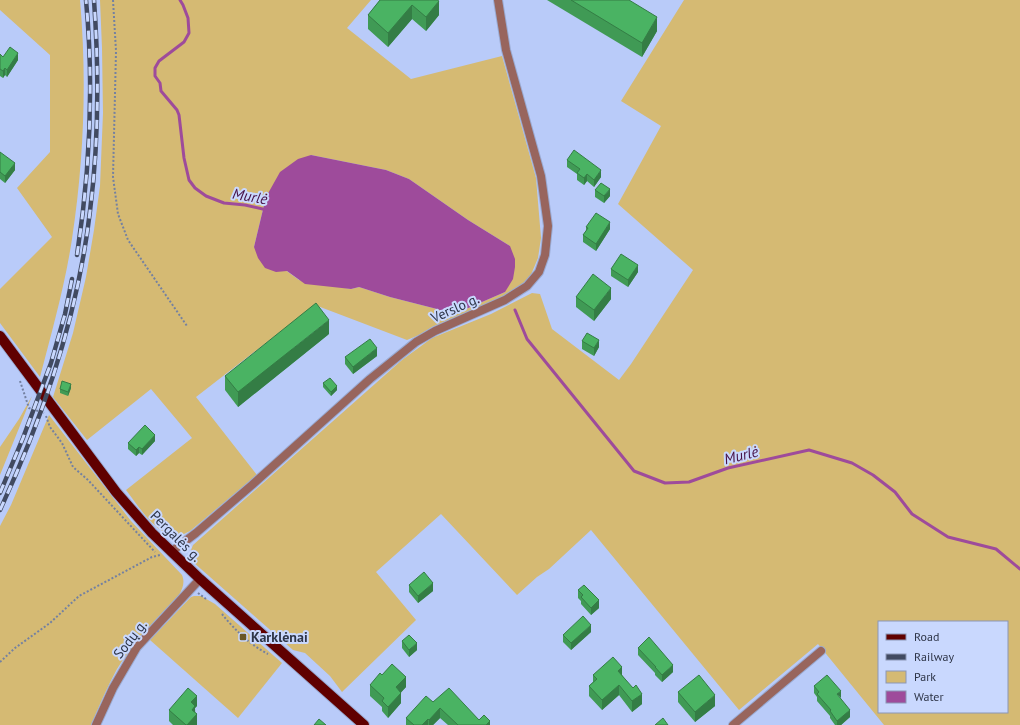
<svg xmlns="http://www.w3.org/2000/svg" width="1020" height="725" viewBox="0 0 1020 725" font-family="'PT Sans',sans-serif">
	<style>
		.green { fill: #d5ba73; fill-rule: evenodd }
		.water { fill: #9e4b9b }
		.lines { fill: none; stroke-linecap: round; stroke-linejoin: round }
		.stream { stroke: #9e4b9b; stroke-width: 3 }
		.minor-casing { stroke: #9aaad2; stroke-width: 10 }
		.primary-casing { stroke: #9aaad2; stroke-width: 12 }
		.path { stroke: #7481a1; stroke-width: 2; stroke-dasharray: 2 2; stroke-linecap: butt }
		.minor { stroke: #98655d; stroke-width: 8 }
		.primary { stroke: #600000; stroke-width: 10 }
		.rail-casing { stroke: #414a61; stroke-width: 4.5 }
		.rail { stroke: #c9d8fe; stroke-width: 3; stroke-dasharray: 9; stroke-linecap: butt }
		.wall { fill: #409a55 }
		.shaded-wall { fill: #347d45 }
		.building { fill: #4ab363; stroke: #347d45 }
		.poi-dot { fill: #6a5725; stroke: #c9d8fe; stroke-width: 1.5 }
		.labels { text-anchor: middle; dominant-baseline: central; stroke-width: 4; stroke-linejoin: round; paint-order: stroke }
		.street-label { font-size: 14px; fill: #2d3447; stroke: #c9d8fe }
		.poi-label { font-size: 14px; font-weight: bold; fill: #2d3447; stroke: #c9d8fe; text-anchor: start }
		.water-label { font-size: 15px; font-style: italic; fill: #461045; stroke: #c9d8fe }
	</style>
	<rect width="100%" height="100%" fill="#b9cbf9"/>
	<g class="green">
		<path d="M0 0H80C87 79 84 160 72 239 65 285 52 331 40 377L0 323V289L52 237 17 188 50 152V55L0 10Z"/>
		<path d="M100 0H371L347 28 411 79 502 56 536 178 541 238 538 258 530 277 523 285 513 292 432 327 419 335 407 340 315 305 196 397 257 475 190 531C186 533 182 535 178 536 158 538 137 504 126 490L192 438 151 389 87 440 53 397 73 333 86 277 94 230 100 186 103 113 102 48ZM311 155 386 170 409 179 468 220 510 246 505 292 459 312 446 313 437 309 390 297 359 287 351 289 299 280 254 247 266 197Z"/>
		<path d="M684 0H1020V725H884L818 644 739 710 591 530 549 569 537 577 517 595 441 514 376 572 416 620 342 692 330 676 305 653 293 650 193 562 191 550 193 545 402 360 432 338 491 314 532 293 540 294 552 329 619 380 631 364 693 270 618 204 661 126 621 101ZM879 622H1007V712H879Z"/>
		<path d="M32 396 0 475V447L19 419Z"/>
		<path d="M49 415 131 521 182 575C185 582 183 588 179 595 157 618 134 641 117 669 107 687 99 706 91 725H0V526L11 505Z"/>
		<path d="M194 596H201L215 604 282 663 238 718 150 640 191 597Z"/>
	</g>
	<path class="water" d="M311 155 386 170 409 179 468 220 510 246 515 259V267L513 279 505 292 459 312 446 313 437 309 390 297 359 287 351 289 305 284 287 271 276 272 265 268 258 258 254 247 266 197 280 172 298 159Z"/>
	<g class="lines">
		<g class="stream">
			<path d="M180 0 183 5 188 18 189 33 184 42 159 61 155 68V76L160 83 161 91 177 110 179 115 184 158 189 180 195 188 206 196 224 203 245 205 267 210"/>
			<path d="M515 310 527 339 634 471 665 483 689 482 728 468 809 450 852 463 873 475 895 492 912 514 948 537 996 549 1020 569"/>
		</g>
		<defs>
			<g id="minor">
				<path d="M171 552 196 533 252 485 370 379 416 342 435 331 505 300 527 286 539 272 545 255 548 226 541 176 506 50 498 0"/>
				<path d="M96 725 113 688 137 647 200 579"/>
				<path d="M733 725 821 651"/>
			</g>
			<path id="primary" d="M0 336 116 492 152 533 200 579 364 725"/>
		</defs>
		<use href="#minor" class="minor-casing"/>
		<use href="#primary" class="primary-casing"/>
		<g class="path">
			<path d="M113 0 116 51 113 177 118 214 128 240 187 326"/>
			<path d="M20 381 29 408 44 413"/>
			<path d="M46 416 50 427 62 443 73 467 88 480 155 552"/>
			<path d="M198 593 206 599"/>
			<path d="M222 614C234 629 250 645 268 654"/>
			<path d="M0 662 15 648 50 623 79 596 152 557 160 555"/>
		</g>
		<use href="#minor" class="minor"/>
		<use href="#primary" class="primary"/>
		<defs>
			<g id="rail">
				<path d="M77 255C90 171 94 85 86 0"/>
				<path d="M0 493 23 438 51 363 65 314 72 279"/>
				<path d="M0 510C44 415 78 315 90 211 99 141 99 70 94 0"/>
			</g>
		</defs>
		<use href="#rail" class="rail-casing"/>
		<use href="#rail" class="rail"/>
	</g>
	<g class="wall">
		<path d="M380 0H437L439 15 426 31 412 19 388 47 368 29V15Z"/>
		<path d="M547 0H629L657 31 642 57Z"/>
		<path d="M0 54 3 57 18 60 7 77 5 75 3 78 0 76Z"/>
		<path d="M0 152 15 170 5 183 0 179Z"/>
		<path d="M567 160 601 177 594 187 587 181 584 185 577 180V174L567 167Z"/>
		<path d="M595 190 610 196 604 203 595 197Z"/>
		<path d="M586 227 610 229 596 251 583 242V235L586 231Z"/>
		<path d="M611 269 638 272 628 287 611 276Z"/>
		<path d="M576 297 611 299 594 321 576 307Z"/>
		<path d="M329 334 238 407 225 390V376Z"/>
		<path d="M582 341 599 347 594 356 582 349Z"/>
		<path d="M377 356 353 374 345 364V357Z"/>
		<path d="M323 383 337 390 331 396 323 387Z"/>
		<path d="M71 388 68 396 60 393V389Z"/>
		<path d="M155 441 142 455 139 453 136 456 128 449V443Z"/>
		<path d="M409 585 433 591 418 603 409 592Z"/>
		<path d="M578 590 599 608 591 615 581 604V601L578 598Z"/>
		<path d="M591 632 571 650 563 642V635Z"/>
		<path d="M402 641 417 650 409 657 402 648Z"/>
		<path d="M638 648 673 672 662 682 655 675V673L638 655Z"/>
		<path d="M382 675 406 687 401 692V703L388 718 382 711V707L370 696V685Z"/>
		<path d="M593 675H622L642 704 632 712 619 695 602 710 589 696V686L593 682Z"/>
		<path d="M814 686 840 698 850 717 841 725H835L830 718V716L817 701V697L814 693Z"/>
		<path d="M678 692 715 706 695 722 678 702Z"/>
		<path d="M433 702 479 720 490 725H448L440 718 433 725H406V718Z"/>
		<path d="M197 706 195 708 196 725H173L169 721V710Z"/>
	</g>
	<g class="shaded-wall">
		<path d="M439 1V15L426 31V17Z"/>
		<path d="M412 5V19L388 47V33Z"/>
		<path d="M657 17V31L642 57V43Z"/>
		<path d="M18 53V60L7 77V70Z"/>
		<path d="M5 68V75L3 78V71Z"/>
		<path d="M15 163V170L5 183V176Z"/>
		<path d="M601 170V177L594 187V180Z"/>
		<path d="M587 174V181L584 185V178Z"/>
		<path d="M610 189V196L604 203V196Z"/>
		<path d="M610 222V229L596 251V244Z"/>
		<path d="M638 265V272L628 287V280Z"/>
		<path d="M611 288V299L594 321V310Z"/>
		<path d="M329 320V334L238 407V392Z"/>
		<path d="M599 340V347L594 356V348Z"/>
		<path d="M377 348V356L353 374V367Z"/>
		<path d="M71 384V388L68 396V392Z"/>
		<path d="M337 386V390L331 396V392Z"/>
		<path d="M155 435V441L142 455V449Z"/>
		<path d="M139 447V453L136 456V450Z"/>
		<path d="M433 583V591L418 603V596Z"/>
		<path d="M599 600V608L591 615V608Z"/>
		<path d="M591 625V632L571 650V643Z"/>
		<path d="M417 643V650L409 657V650Z"/>
		<path d="M673 665V672L662 682V675Z"/>
		<path d="M622 667V677L618 671Z"/>
		<path d="M406 677V687L396 698V687Z"/>
		<path d="M619 685V695L602 710V700Z"/>
		<path d="M841 691V698L837 694Z"/>
		<path d="M401 693V703L388 718V707Z"/>
		<path d="M642 694V704L632 712V701Z"/>
		<path d="M715 695V706L695 722V712Z"/>
		<path d="M197 696V706L195 708V716L197 714V725H187L191 702Z"/>
		<path d="M440 708V718L433 725H429V720Z"/>
		<path d="M850 710V717L841 725H837V721Z"/>
		<path d="M428 719V725H422Z"/>
		<path d="M490 721V725H486Z"/>
	</g>
	<g class="building">
		<path d="M380 0H437L439 1 426 17 412 5 388 33 368 15Z"/>
		<path d="M571 0H629L657 17 642 43Z"/>
		<path d="M10 47 18 53 7 70 5 68 3 71 0 69V54L3 57Z"/>
		<path d="M574 150 601 170 594 180 587 174 584 178 577 173 580 169 567 160Z"/>
		<path d="M0 152 15 163 5 176 0 172Z"/>
		<path d="M601 183 610 189 604 196 595 190Z"/>
		<path d="M596 213 610 222 596 244 583 235 588 228 586 227Z"/>
		<path d="M621 254 638 265 628 280 611 269Z"/>
		<path d="M593 274 611 288 594 310 576 297Z"/>
		<path d="M316 303 329 320 238 392 225 376Z"/>
		<path d="M587 333 599 340 594 348 582 341Z"/>
		<path d="M370 339 377 348 353 367 345 357Z"/>
		<path d="M330 378 337 386 331 392 323 383Z"/>
		<path d="M62 381 71 384 68 392 60 389Z"/>
		<path d="M145 425 155 435 142 449 139 447 136 450 128 443Z"/>
		<path d="M424 572 433 583 418 596 409 585Z"/>
		<path d="M584 585 599 600 591 608 581 597 583 595 578 590Z"/>
		<path d="M583 616 591 625 571 643 563 635Z"/>
		<path d="M409 635 417 643 409 650 402 641Z"/>
		<path d="M649 637 673 665 662 675 655 667H656L638 648Z"/>
		<path d="M613 657 622 667 618 671 633 688 636 685 642 694 632 701 619 685 602 700 589 686 597 679 593 675Z"/>
		<path d="M392 664 406 677 396 687 401 693 388 707 382 701 384 698 370 685 380 673 382 675Z"/>
		<path d="M699 675 715 695 695 712 678 692Z"/>
		<path d="M827 675 841 691 837 694 850 710 837 721 830 711 831 710 817 694 819 692 814 686Z"/>
		<path d="M188 688 197 696 191 702 195 706 192 710 197 714 187 725H186L169 710Z"/>
		<path d="M449 688 479 720 484 715 490 721 486 725H458L440 708 429 720 428 719 422 725H414L406 718 426 696 433 702Z"/>
		<path d="M663 718 668 725H655Z"/>
		<path d="M319 719 326 725H314Z"/>
	</g>
	<rect class="poi-dot" x="239" y="633" width="8" height="8" rx="2"/>
	<g class="labels">
		<g class="street-label">
			<text transform="translate(455 308) rotate(-24)">Verslo g.</text>
			<text transform="translate(176 536) rotate(45)">Pergalės g.</text>
			<text transform="translate(130 639) rotate(-52)">Sodų g.</text>
		</g>
		<g class="poi-label">
			<text x="251" y="637">Karklėnai</text>
		</g>
		<g class="water-label">
			<text transform="translate(250 196) rotate(10)">Murlė</text>
			<text transform="translate(741 455) rotate(-14)">Murlė</text>
		</g>
	</g>
	<rect x="878" y="621" width="130" height="92" fill="#c9d8fe" stroke="#8b96b5"/>
	<rect x="886" y="634" width="20" height="6" fill="#600000" stroke="#8b96b5"/>
	<text x="914" y="641" font-size="12" fill="#2d3447">Road</text>
	<rect x="886" y="654" width="20" height="6" fill="#414a61" stroke="#8b96b5"/>
	<text x="914" y="661" font-size="12" fill="#2d3447">Railway</text>
	<rect x="886" y="671" width="20" height="12" fill="#d5ba73" stroke="#8b96b5"/>
	<text x="914" y="681" font-size="12" fill="#2d3447">Park</text>
	<rect x="886" y="691" width="20" height="12" fill="#9e4b9b" stroke="#8b96b5"/>
	<text x="914" y="701" font-size="12" fill="#2d3447">Water</text>
</svg>
